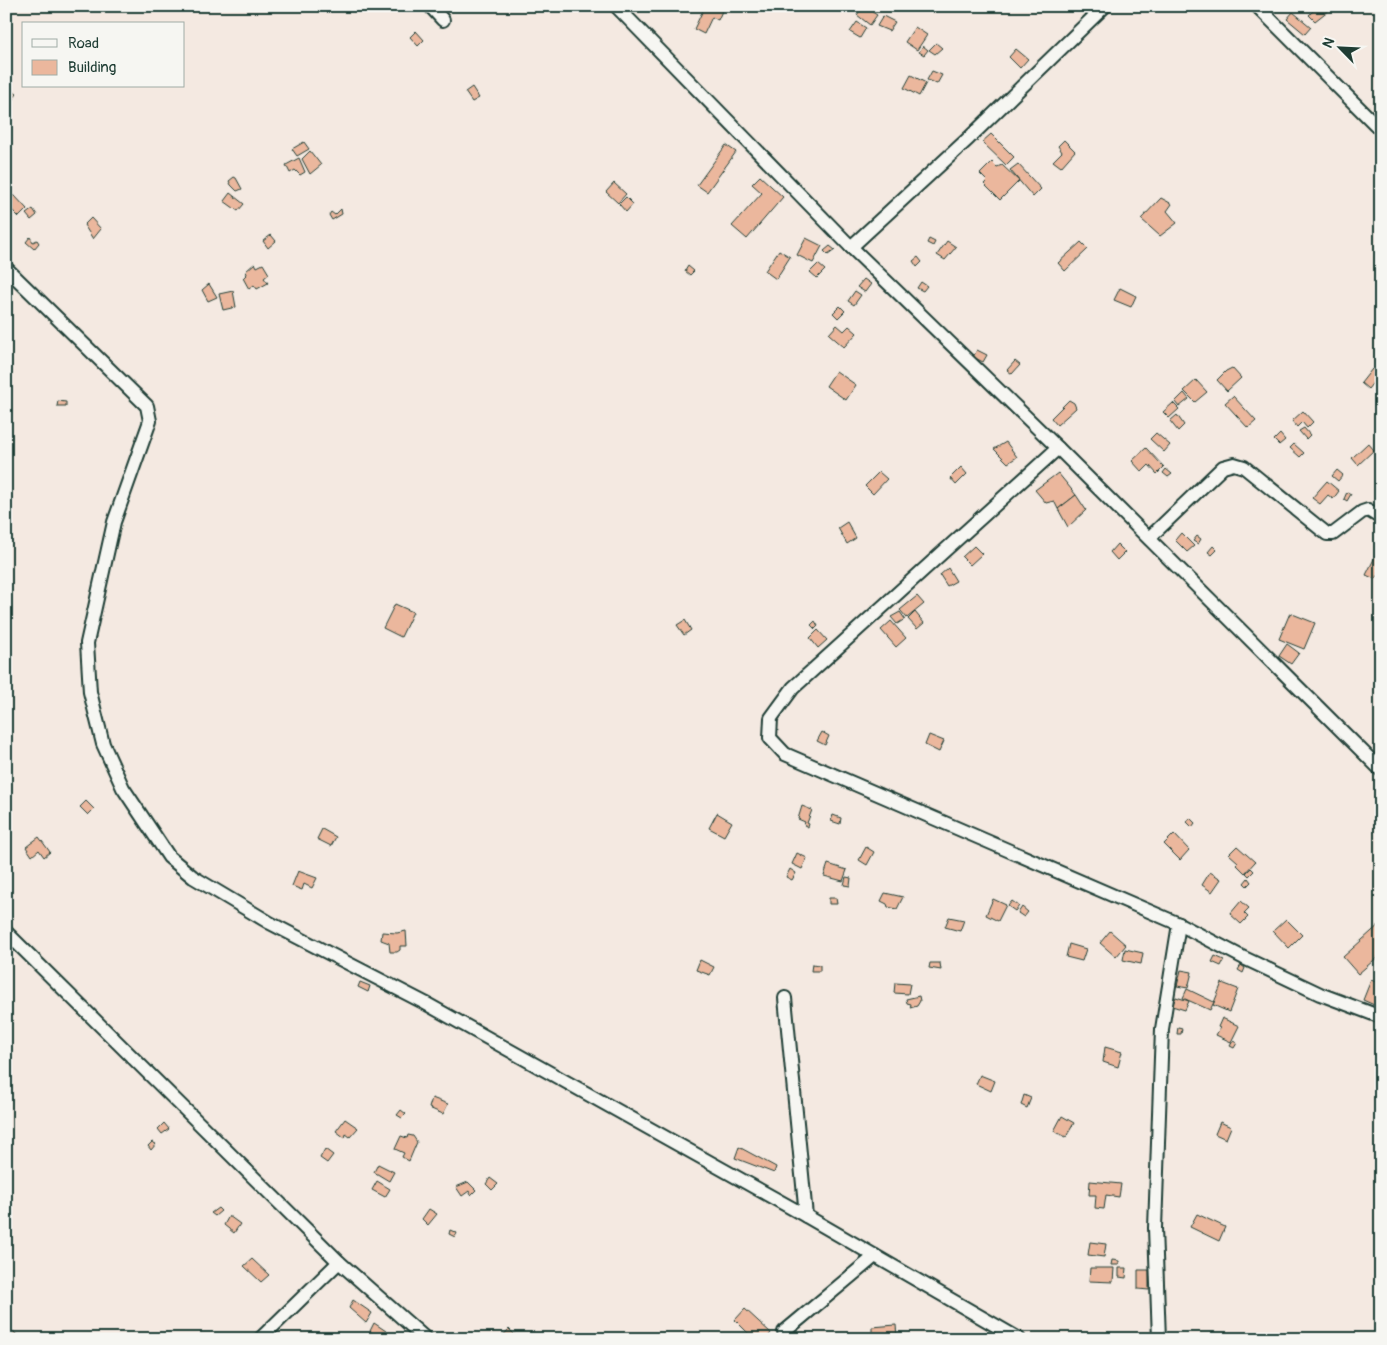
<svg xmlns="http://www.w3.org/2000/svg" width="1387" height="1345" viewBox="0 0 1387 1345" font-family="Pangolin,sans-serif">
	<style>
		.building { fill: #ebb79d; stroke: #1f3d34 }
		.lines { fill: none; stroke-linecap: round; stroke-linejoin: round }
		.minor-casing { stroke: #1f3d34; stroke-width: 16 }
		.minor { stroke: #f6f6f2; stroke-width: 12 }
	</style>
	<rect width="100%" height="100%" fill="#f4e9e1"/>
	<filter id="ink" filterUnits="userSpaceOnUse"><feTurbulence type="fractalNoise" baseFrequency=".02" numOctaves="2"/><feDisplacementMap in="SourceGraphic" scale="10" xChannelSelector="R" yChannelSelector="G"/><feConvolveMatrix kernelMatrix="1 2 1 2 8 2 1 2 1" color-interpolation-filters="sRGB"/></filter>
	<g filter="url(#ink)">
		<g class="building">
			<path d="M705 6H712L722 11 718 20 712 17 704 34 694 29Z"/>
			<path d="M863 6 877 15 870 25 857 15Z"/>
			<path d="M1325 6 1329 10 1315 21 1309 15 1314 10 1312 6Z"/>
			<path d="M1293 12 1311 27 1305 34 1287 19Z"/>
			<path d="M883 16 895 22 889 31 877 26Z"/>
			<path d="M857 22 866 28 860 38 850 32Z"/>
			<path d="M915 27 927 35 917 50 905 42Z"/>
			<path d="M416 31 424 40 418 46 410 37Z"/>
			<path d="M936 43 942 48 935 54 929 50Z"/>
			<path d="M923 46 928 50 924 55 919 52Z"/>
			<path d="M1016 49 1028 59 1020 68 1009 57Z"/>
			<path d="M932 71 942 75 937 84 927 80Z"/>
			<path d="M911 75 926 83 919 96 904 88Z"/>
			<path d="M6 87 17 94 10 103 6 101Z"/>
			<path d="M472 87 479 98 472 102 465 92Z"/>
			<path d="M991 134 1014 157 1006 165 982 142Z"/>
			<path d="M1064 140 1075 151 1061 167 1053 161 1062 152 1058 146Z"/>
			<path d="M304 142 309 149 297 156 292 149Z"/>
			<path d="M726 145 736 152 707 192 697 185Z"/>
			<path d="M310 151 321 165 310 174 302 159Z"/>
			<path d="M299 158 305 172 300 175 295 170 290 173 286 165Z"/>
			<path d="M992 162 997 167 1002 165 1019 181 1000 200 984 184 987 181 980 174Z"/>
			<path d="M1018 164 1041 189 1033 197 1010 170Z"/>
			<path d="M760 176 783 197 747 239 732 226 762 193 752 184Z"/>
			<path d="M234 177 236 178 242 189 237 191 231 185 229 181Z"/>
			<path d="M614 183 626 194 618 203 606 192Z"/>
			<path d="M230 193 244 204 238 211 224 201Z"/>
			<path d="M14 195 27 209 19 217 6 204Z"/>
			<path d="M626 197 633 204 626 212 619 204Z"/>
			<path d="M1161 198 1172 204 1167 211 1177 223 1160 236 1141 219Z"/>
			<path d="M33 209 37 215 31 220 26 214Z"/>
			<path d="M341 209 342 214 332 220 329 215 331 212 335 215Z"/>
			<path d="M91 218 101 229 93 239 84 225Z"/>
			<path d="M271 235 276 241 268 248 263 241Z"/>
			<path d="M30 237 33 242 37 240 39 243 34 249 26 242Z"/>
			<path d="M806 238 822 246 813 263 797 255Z"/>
			<path d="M929 239 935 242 933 246 927 243Z"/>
			<path d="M947 241 956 247 945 260 937 255Z"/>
			<path d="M1081 242 1088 249 1065 271 1058 263Z"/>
			<path d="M830 246 835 250 828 255 824 251Z"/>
			<path d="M779 250 790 257 776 279 765 271Z"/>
			<path d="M918 257 922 262 917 267 913 261Z"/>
			<path d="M255 263 257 267 263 264 269 274 264 278 268 283 257 289 254 285 249 289 243 278 247 274 246 271Z"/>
			<path d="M818 264 825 270 817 278 810 272Z"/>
			<path d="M688 266 694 271 690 275 685 271Z"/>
			<path d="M864 279 871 284 865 292 857 287Z"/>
			<path d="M921 282 927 286 923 291 917 288Z"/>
			<path d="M209 284 217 297 208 301 202 290Z"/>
			<path d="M1120 288 1136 296 1131 307 1114 300Z"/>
			<path d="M233 291 236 307 223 310 219 294Z"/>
			<path d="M855 291 861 295 854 305 848 301Z"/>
			<path d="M840 306 845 311 838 318 833 313Z"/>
			<path d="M837 325 844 331 849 326 857 333 844 347 829 334Z"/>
			<path d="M977 350 987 355 983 362 973 357Z"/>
			<path d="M1015 361 1020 365 1012 374 1007 370Z"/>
			<path d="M1232 368 1241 378 1227 391 1217 380 1226 371Z"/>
			<path d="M1372 369 1379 375 1368 389 1361 383Z"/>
			<path d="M836 371 856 385 846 400 826 386Z"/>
			<path d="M1196 380 1207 392 1195 402 1184 391Z"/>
			<path d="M1184 393 1189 399 1179 407 1175 402Z"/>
			<path d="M1233 396 1256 421 1248 428 1225 403Z"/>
			<path d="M1069 400 1074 403 1076 408 1057 425 1051 418Z"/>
			<path d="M58 401 66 402V406H57Z"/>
			<path d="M1173 403 1179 409 1169 418 1163 412Z"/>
			<path d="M1303 411 1313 422 1307 428 1302 422 1297 427 1292 421Z"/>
			<path d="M1177 415 1184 425 1178 431 1170 421Z"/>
			<path d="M1304 428 1310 435 1306 439 1299 431Z"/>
			<path d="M1156 433 1170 445 1164 452 1150 439Z"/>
			<path d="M1280 434 1285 440 1279 445 1274 440Z"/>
			<path d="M1006 442 1017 457 1008 463 994 449Z"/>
			<path d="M1368 443 1374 450 1358 465 1352 458Z"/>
			<path d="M1294 444 1304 453 1300 457 1290 448Z"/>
			<path d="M1146 448 1164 467 1157 474 1149 465 1142 472 1132 461Z"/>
			<path d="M961 467 967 474 956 485 950 478Z"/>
			<path d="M1166 469 1172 474 1168 477 1163 473Z"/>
			<path d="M1337 470 1343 475 1338 481 1332 476Z"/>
			<path d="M879 472 887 479 873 494 865 486Z"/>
			<path d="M1058 473 1076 495 1058 509 1054 501 1046 503 1035 490Z"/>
			<path d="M1327 481 1339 491 1333 499 1328 495 1320 504 1312 498Z"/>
			<path d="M1347 492 1351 494 1347 501 1344 499Z"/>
			<path d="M1076 495 1086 510 1068 527 1058 509Z"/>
			<path d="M847 522 856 538 847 544 838 528Z"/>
			<path d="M1181 533 1194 546 1187 552 1175 540Z"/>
			<path d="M1197 536 1201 539 1198 544 1193 541Z"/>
			<path d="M1117 544 1125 552 1117 560 1110 552Z"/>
			<path d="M974 546 982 554 970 565 962 557Z"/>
			<path d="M1213 546 1217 550 1212 555 1208 552Z"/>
			<path d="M1377 553 1381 555V568L1375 579 1366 575Z"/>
			<path d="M948 568 956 581 947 586 940 575Z"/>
			<path d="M917 596 924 604 907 618 900 610Z"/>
			<path d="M395 604 413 612 401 637 383 628Z"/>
			<path d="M900 612 905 619 897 624 891 617Z"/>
			<path d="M915 612 924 623 917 629 908 619Z"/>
			<path d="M1290 613 1315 623 1304 649 1279 639Z"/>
			<path d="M685 620 691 630 684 635 677 625Z"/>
			<path d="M815 621 818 626 815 629 811 625Z"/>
			<path d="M891 621 906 638 896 647 881 630Z"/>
			<path d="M818 630 827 640 818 648 810 638Z"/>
			<path d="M1287 644 1299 653 1291 664 1279 656Z"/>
			<path d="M822 732 829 736 825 745 817 741Z"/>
			<path d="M929 735 944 741 939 752 925 745Z"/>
			<path d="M86 801 94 809 88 815 80 807Z"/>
			<path d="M802 806 812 810 807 823 809 824 808 827 804 825 805 822 798 819Z"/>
			<path d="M717 813 732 822 724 836 709 828Z"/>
			<path d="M833 815 841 818 840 824 831 821Z"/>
			<path d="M1190 818 1195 823 1192 827 1187 822Z"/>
			<path d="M322 829 336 837 331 846 317 839Z"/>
			<path d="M1174 834 1189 850 1180 860 1164 844Z"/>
			<path d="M39 837 50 852 44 857 39 850 32 856 26 847Z"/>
			<path d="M1237 846 1255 862 1245 873 1236 864 1238 862 1229 854Z"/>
			<path d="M866 847 874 852 867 865 859 860Z"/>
			<path d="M797 853 807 858 802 869 792 864Z"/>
			<path d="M828 864 847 870 843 881 824 876Z"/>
			<path d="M1251 868 1254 871 1249 876 1246 873Z"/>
			<path d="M790 869 796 873 792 880 786 877Z"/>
			<path d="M298 871 317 878 312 888 304 884 302 890 292 886Z"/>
			<path d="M1210 872 1221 879 1212 892 1202 885Z"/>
			<path d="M846 877 851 878 850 886 844 885Z"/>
			<path d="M1248 878 1251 882 1247 886 1244 883Z"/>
			<path d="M885 893 903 897 897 909 888 907 887 904 881 901Z"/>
			<path d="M829 898H836L837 904H829Z"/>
			<path d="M993 899 1006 905 998 921 986 915Z"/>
			<path d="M1012 901 1019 906 1015 911 1008 906Z"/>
			<path d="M1241 901 1249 908 1244 913 1248 917 1241 924 1230 914Z"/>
			<path d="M1022 907 1028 912 1024 917 1018 913Z"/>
			<path d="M949 917 964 920 960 931 945 927Z"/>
			<path d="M1286 919 1302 935 1289 948 1273 931Z"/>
			<path d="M1381 923V954L1358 974 1343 957Z"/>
			<path d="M406 931 407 946H400V950L397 952H390L389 943 381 940 382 932 397 933Z"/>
			<path d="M1110 931 1126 945 1116 957 1100 943Z"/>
			<path d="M1069 944 1086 949 1082 961 1066 957Z"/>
			<path d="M1125 949 1143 953 1141 964 1123 960Z"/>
			<path d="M1215 956 1224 960 1221 966 1212 962Z"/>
			<path d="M700 960 714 967 710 975 696 970Z"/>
			<path d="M930 963H940L941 970 929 968Z"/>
			<path d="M812 964 820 965V971H811Z"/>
			<path d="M1241 965 1245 968 1243 973 1238 970Z"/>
			<path d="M1181 970 1192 972 1188 988 1177 986Z"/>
			<path d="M1371 980 1381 984V1008L1363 1000Z"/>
			<path d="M360 982 370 986 368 992 358 987Z"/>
			<path d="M895 983 910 984 908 994 894 993Z"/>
			<path d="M1222 983 1238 989 1229 1012 1213 1005Z"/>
			<path d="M1187 989 1214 1002 1210 1010 1183 998Z"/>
			<path d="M919 996 920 1001 917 1006 910 1008 911 1004 907 1003 906 999Z"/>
			<path d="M1176 997 1189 1001 1185 1010 1172 1006Z"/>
			<path d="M1222 1018 1239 1026 1231 1042 1216 1035 1220 1028 1218 1027Z"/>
			<path d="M1178 1027 1182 1028 1181 1034H1177Z"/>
			<path d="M1233 1041 1237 1043 1234 1048 1230 1046Z"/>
			<path d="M1105 1047 1122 1052 1118 1067 1103 1062Z"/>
			<path d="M980 1075 995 1081 991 1091 976 1084Z"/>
			<path d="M1024 1095 1031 1098 1027 1108 1021 1105Z"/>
			<path d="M432 1098 448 1104 443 1114 429 1108Z"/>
			<path d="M401 1110 406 1114 402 1118 397 1115Z"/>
			<path d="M1062 1116 1074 1123 1066 1137 1054 1131Z"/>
			<path d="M345 1119 358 1128 350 1137 346 1134 345 1138 336 1131Z"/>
			<path d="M1220 1122 1231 1127 1226 1139 1215 1134Z"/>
			<path d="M164 1123 169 1129 162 1134 158 1129Z"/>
			<path d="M408 1135 413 1136 417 1142 409 1161 402 1157 404 1153 395 1149 401 1136 407 1138Z"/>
			<path d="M152 1142 156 1144 151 1150 148 1146Z"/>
			<path d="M739 1147 776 1167 774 1173 735 1158Z"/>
			<path d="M325 1149 333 1155 327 1163 320 1158Z"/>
			<path d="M378 1164 394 1172 389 1181 374 1172Z"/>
			<path d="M490 1178 498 1184 492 1190 486 1184Z"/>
			<path d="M377 1181 390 1189 385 1197 372 1190Z"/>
			<path d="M1090 1181 1121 1184 1119 1197 1106 1195 1104 1209 1095 1208 1096 1195H1089Z"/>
			<path d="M468 1182 476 1190 471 1195 469 1191 462 1196 456 1187Z"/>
			<path d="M218 1208 221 1211 215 1216 211 1213Z"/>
			<path d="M429 1209 437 1214 428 1225 422 1219Z"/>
			<path d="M1197 1214 1225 1227 1219 1241 1190 1227Z"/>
			<path d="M229 1216 240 1224 234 1233 224 1225Z"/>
			<path d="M450 1230 457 1233 455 1237 449 1234Z"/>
			<path d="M1090 1242 1106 1244 1104 1257 1088 1255Z"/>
			<path d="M252 1259 269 1275 261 1282 244 1266Z"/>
			<path d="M1112 1260 1119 1261V1265H1111Z"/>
			<path d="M1090 1268H1114L1113 1282 1089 1281Z"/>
			<path d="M1119 1268H1127L1126 1278 1119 1277Z"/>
			<path d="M1138 1270H1149V1290L1138 1289Z"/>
			<path d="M353 1300 372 1313 366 1323 349 1308Z"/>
			<path d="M745 1309 771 1333 766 1339H754L735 1320Z"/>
			<path d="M374 1323 386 1331 380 1338 370 1331Z"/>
			<path d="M6 1324 20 1338 6 1339Z"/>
			<path d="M896 1325 897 1338 872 1339V1327Z"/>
			<path d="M509 1329 516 1336 514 1339H500Z"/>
			<path d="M312 1332 322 1339H307Z"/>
		</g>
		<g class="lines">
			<defs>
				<g id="minor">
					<path d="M430 6 443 20"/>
					<path d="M616 6 851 247 1058 448 1381 770"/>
					<path d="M1257 6 1381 130"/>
					<path d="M851 247 969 138 1105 6"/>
					<path d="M6 268 147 406 150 421 114 522 87 643 90 692 103 744 123 788 169 857 193 877 270 923 425 1003 806 1216 1019 1339"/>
					<path d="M1058 448 793 688 771 718 770 738 785 754 1179 924 1244 958 1320 994 1381 1017"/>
					<path d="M1149 538 1223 467 1234 464 1244 467 1327 534H1333L1362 512 1368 510 1381 518"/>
					<path d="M6 932 339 1262 426 1339"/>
					<path d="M785 998 806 1216"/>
					<path d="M784 1332 875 1256"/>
					<path d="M260 1339 339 1262"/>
					<path d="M1159 1339 1155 1228 1162 1029 1179 924"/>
				</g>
			</defs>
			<use href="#minor" class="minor-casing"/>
			<use href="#minor" class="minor"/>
		</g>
	</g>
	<rect width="1387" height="1345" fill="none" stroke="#f6f6f2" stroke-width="25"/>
	<rect x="12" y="12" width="1362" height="1320" fill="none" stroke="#1f3d34" stroke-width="2" filter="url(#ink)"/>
	<rect x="22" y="22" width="162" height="65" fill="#f6f6f2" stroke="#a0aca6"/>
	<rect x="32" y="39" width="25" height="8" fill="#f6f6f2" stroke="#a0aca6"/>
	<text x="68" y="48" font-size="15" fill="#1f3d34">Road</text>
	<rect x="32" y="60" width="25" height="15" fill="#ebb79d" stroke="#a0aca6"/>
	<text x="68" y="72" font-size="15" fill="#1f3d34">Building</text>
	<g transform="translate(1340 48) rotate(294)" stroke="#f6f6f2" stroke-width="4" paint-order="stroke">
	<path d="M0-4L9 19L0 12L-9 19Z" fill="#1f3d34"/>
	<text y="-8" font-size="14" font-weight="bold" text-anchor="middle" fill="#1f3d34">N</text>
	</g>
</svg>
